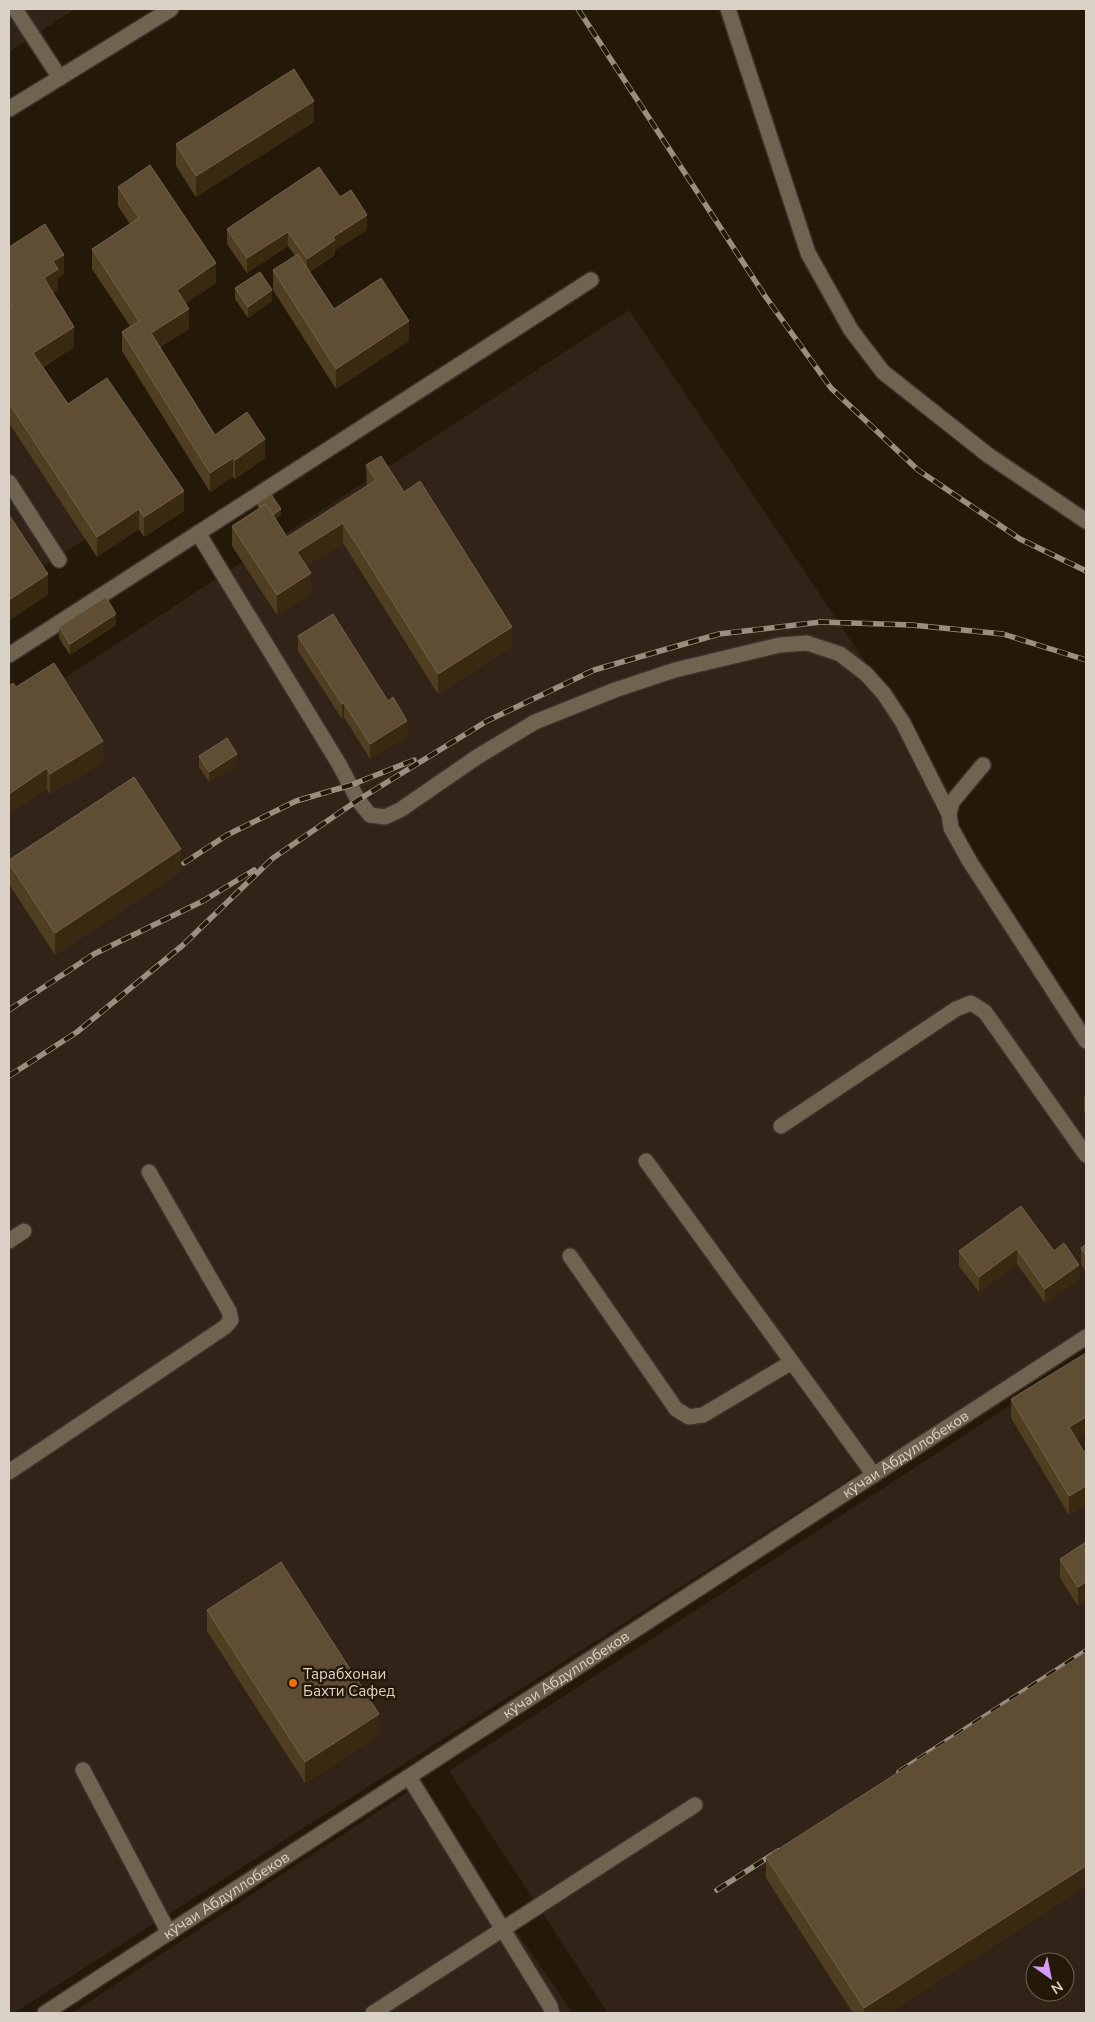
<svg xmlns="http://www.w3.org/2000/svg" width="1095" height="2022" viewBox="0 0 1095 2022" font-family="'Nunito Sans',sans-serif">
	<style>
		.industrial { fill: #312318; fill-rule: evenodd }
		.lines { fill: none; stroke-linecap: round; stroke-linejoin: round }
		.minor-casing { stroke: #3a322c; stroke-width: 18 }
		.minor { stroke: #70634f; stroke-width: 15 }
		.rail-casing { stroke: #988f81; stroke-width: 5.5 }
		.rail { stroke: #241908; stroke-width: 4; stroke-dasharray: 11; stroke-linecap: butt }
		.wall { fill: #503e21 }
		.shaded-wall { fill: #382910 }
		.building { fill: #5f4e33; stroke: #72634a }
		.food-dot { fill: #e8710a; stroke: #241908; stroke-width: 2 }
		.labels { text-anchor: middle; dominant-baseline: central; stroke-width: 5; stroke-linejoin: round; paint-order: stroke }
		.street-label { font-size: 15px; fill: #dad2c7; stroke: #241908 }
		.poi-label { font-size: 15px; fill: #dad2c7; stroke: #241908; text-anchor: start }
	</style>
	<rect width="100%" height="100%" fill="#241908"/>
	<g class="industrial">
		<path d="M9 9H75L9 52Z"/>
		<path d="M629 310 909 727 937 812 1086 1045V1328L14 2013H9V714Z"/>
		<path d="M9 361 116 519 9 589Z"/>
		<path d="M1086 1356V2013H608L449 1771ZM1035 1962H1065V1992H1035Z"/>
		<path d="M415 1787 573 2013H72Z"/>
	</g>
	<g class="lines">
		<defs>
			<g id="minor">
				<path d="M15 9 60 78"/>
				<path d="M728 9 808 253 851 330 883 372 988 455 1086 521"/>
				<path d="M9 109 171 9"/>
				<path d="M9 482 59 560"/>
				<path d="M198 533 339 764 358 800 370 815 385 817 400 810 477 757 535 722 615 690 675 670 780 645 807 643 840 654 866 674 884 694 903 723 949 814"/>
				<path d="M9 655 591 280"/>
				<path d="M983 765 952 802 949 814 951 828 970 862 1086 1041"/>
				<path d="M781 1126 956 1009 971 1003 985 1012 1086 1155"/>
				<path d="M646 1161 874 1475"/>
				<path d="M9 1241 24 1231"/>
				<path d="M570 1256 676 1409 689 1417 703 1415 792 1362"/>
				<path d="M9 1472 225 1327 231 1320 229 1311 149 1172"/>
				<path d="M83 1770 169 1933"/>
				<path d="M409 1777 550 2006 552 2013"/>
				<path id="s1" d="M45 2013 1086 1337"/>
				<path d="M373 2013 695 1805"/>
			</g>
		</defs>
		<use href="#minor" class="minor-casing"/>
		<use href="#minor" class="minor"/>
		<defs>
			<g id="rail">
				<path d="M578 9 765 296 831 388 918 470 1020 539 1086 571"/>
				<path d="M184 863 227 835 296 801 351 785 414 760"/>
				<path d="M9 1010 94 954 203 901 254 870"/>
				<path d="M9 1076 77 1032 183 945 273 858 358 800 487 721 594 670 719 634 821 622 912 625 1003 634 1086 660"/>
				<path d="M899 1772 1086 1651"/>
				<path d="M717 1890 778 1851"/>
			</g>
		</defs>
		<use href="#rail" class="rail-casing"/>
		<use href="#rail" class="rail"/>
	</g>
	<g class="wall">
		<path d="M314 122 196 197 176 166V144Z"/>
		<path d="M118 187 216 283 186 303 189 329 160 347 215 435 265 458 235 479 233 477 210 492 122 351V332L130 326 92 269V249L130 224 118 206Z"/>
		<path d="M340 197 367 230 335 250V255L310 272 334 309 409 341 336 389 273 290V270L295 256 288 246 247 273 227 244V229Z"/>
		<path d="M9 247 64 274 58 278V289L53 293 74 347 43 367 68 404 184 511 144 537 139 529 97 557 9 423Z"/>
		<path d="M235 288 272 301 248 318 235 299Z"/>
		<path d="M366 465 404 492 512 647 438 694 343 543 306 566 311 593 277 615 232 546V526L258 509V503L281 515 275 519 287 537 367 486Z"/>
		<path d="M116 625 70 655 59 638V627Z"/>
		<path d="M298 636 388 701 407 736 370 759 344 717 342 719 298 651Z"/>
		<path d="M9 686 16 687 103 762 50 794 47 789 9 814Z"/>
		<path d="M199 756 237 765 209 782 199 767Z"/>
		<path d="M9 860 181 871 55 955 9 884Z"/>
		<path d="M1086 1095V1115L1084 1112V1096Z"/>
		<path d="M1021 1206 1054 1251 1079 1279 1045 1303 1017 1264 979 1292 959 1266V1251Z"/>
		<path d="M1086 1244V1272L1081 1264V1248Z"/>
		<path d="M1011 1399 1077 1441 1084 1452 1086 1450V1505L1069 1515 1011 1418Z"/>
		<path d="M1086 1542V1600L1078 1606 1060 1578V1559Z"/>
		<path d="M207 1610 379 1736 305 1783 207 1631Z"/>
		<path d="M766 1857 890 2013H853L766 1878Z"/>
	</g>
	<g class="shaded-wall">
		<path d="M314 101V122L196 197V176Z"/>
		<path d="M367 215V230L335 250V255L307 274V259L333 237Z"/>
		<path d="M288 232V246L247 273V258Z"/>
		<path d="M64 255V274L58 278V289L44 298V278L53 261Z"/>
		<path d="M216 263V283L177 309V290Z"/>
		<path d="M272 290V301L248 318V307Z"/>
		<path d="M189 309V329L151 352V333Z"/>
		<path d="M409 321V341L336 389V369Z"/>
		<path d="M74 327V347L33 372V353Z"/>
		<path d="M265 439V458L235 479V460Z"/>
		<path d="M233 458V477L210 492V473Z"/>
		<path d="M184 491V511L144 537V517Z"/>
		<path d="M139 509V529L97 557V537Z"/>
		<path d="M281 509V515L267 524V518Z"/>
		<path d="M343 523V543L297 572V552Z"/>
		<path d="M311 573V593L277 615V595Z"/>
		<path d="M48 574V595L9 621V600Z"/>
		<path d="M116 614V625L70 655V644Z"/>
		<path d="M512 627V647L438 694V674Z"/>
		<path d="M344 703V717L342 719V704Z"/>
		<path d="M407 721V736L370 759V744Z"/>
		<path d="M103 741V762L50 794V774Z"/>
		<path d="M237 754V765L209 782V772Z"/>
		<path d="M47 768V789L9 814V794Z"/>
		<path d="M181 849V871L55 955V933Z"/>
		<path d="M1017 1249V1264L979 1292V1277Z"/>
		<path d="M1079 1265V1279L1045 1303V1289Z"/>
		<path d="M1086 1417V1435L1069 1446V1427Z"/>
		<path d="M1086 1486V1505L1069 1515V1496Z"/>
		<path d="M1086 1582V1600L1078 1606V1587Z"/>
		<path d="M379 1714V1736L305 1783V1762Z"/>
		<path d="M1086 1866V1887L890 2013H864V2008Z"/>
	</g>
	<g class="building">
		<path d="M294 69 314 101 196 176 176 144Z"/>
		<path d="M150 165 216 263 177 290 189 309 151 333 215 435 247 412 265 439 235 460 233 458 210 473 122 332 139 321 92 249 139 218 118 187Z"/>
		<path d="M319 167 340 197 351 190 367 215 333 237 335 240 307 259 288 232 247 258 227 229Z"/>
		<path d="M45 224 64 255 53 261 58 269 44 278 74 327 33 353 68 404 107 378 184 491 144 517 139 509 97 537 9 403V308L12 306 9 301V247Z"/>
		<path d="M298 254 334 309 381 278 409 321 336 369 273 270Z"/>
		<path d="M260 272 272 290 248 307 235 288Z"/>
		<path d="M381 456 404 492 420 481 512 627 438 674 343 523 297 552 311 573 277 595 232 526 266 504 287 537 376 480 366 465Z"/>
		<path d="M271 494 281 509 273 515 266 504 260 507 258 503Z"/>
		<path d="M9 515 48 574 9 600Z"/>
		<path d="M106 597 116 614 70 644 59 627Z"/>
		<path d="M333 614 388 701 393 697 407 721 370 744 344 703 342 704 298 636Z"/>
		<path d="M54 663 103 741 50 774 47 768 9 794V686L13 683 16 687Z"/>
		<path d="M227 738 237 754 209 772 199 756Z"/>
		<path d="M134 777 181 849 55 933 9 863V860Z"/>
		<path d="M1021 1206 1054 1251 1064 1243 1079 1265 1045 1289 1017 1249 979 1277 959 1251Z"/>
		<path d="M1086 1244V1256L1081 1248Z"/>
		<path d="M1086 1353V1417L1069 1427 1084 1452 1086 1450V1486L1069 1496 1011 1399Z"/>
		<path d="M1086 1542V1582L1078 1587 1060 1559Z"/>
		<path d="M281 1562 379 1714 305 1762 207 1610Z"/>
		<path d="M1086 1652V1866L864 2008 766 1857Z"/>
	</g>
	<circle class="food-dot" cx="293" cy="1683" r="5"/>
	<g class="labels">
		<g class="street-label">
			<text stroke="none"><textPath href="#s1" startOffset="1026">кӯчаи Абдуллобеков</textPath></text>
			<text stroke="none"><textPath href="#s1" startOffset="621">кӯчаи Абдуллобеков</textPath></text>
			<text stroke="none"><textPath href="#s1" startOffset="216">кӯчаи Абдуллобеков</textPath></text>
		</g>
		<g class="poi-label">
			<text x="303" y="1674">Тарабхонаи<tspan x="303" dy="17">Бахти Сафед</tspan></text>
		</g>
	</g>
	<rect width="1095" height="2022" fill="none" stroke="#dad2c7" stroke-width="20"/>
	<g transform="translate(1050 1977) rotate(147)"><circle r="24" fill="#241908" stroke="#6d6354"/>
	<path d="M0-4L9 19L0 12L-9 19Z" fill="#d59bfa"/>
	<text y="-8" font-size="14" font-weight="bold" text-anchor="middle" fill="#dad2c7">N</text>
	</g>
</svg>
